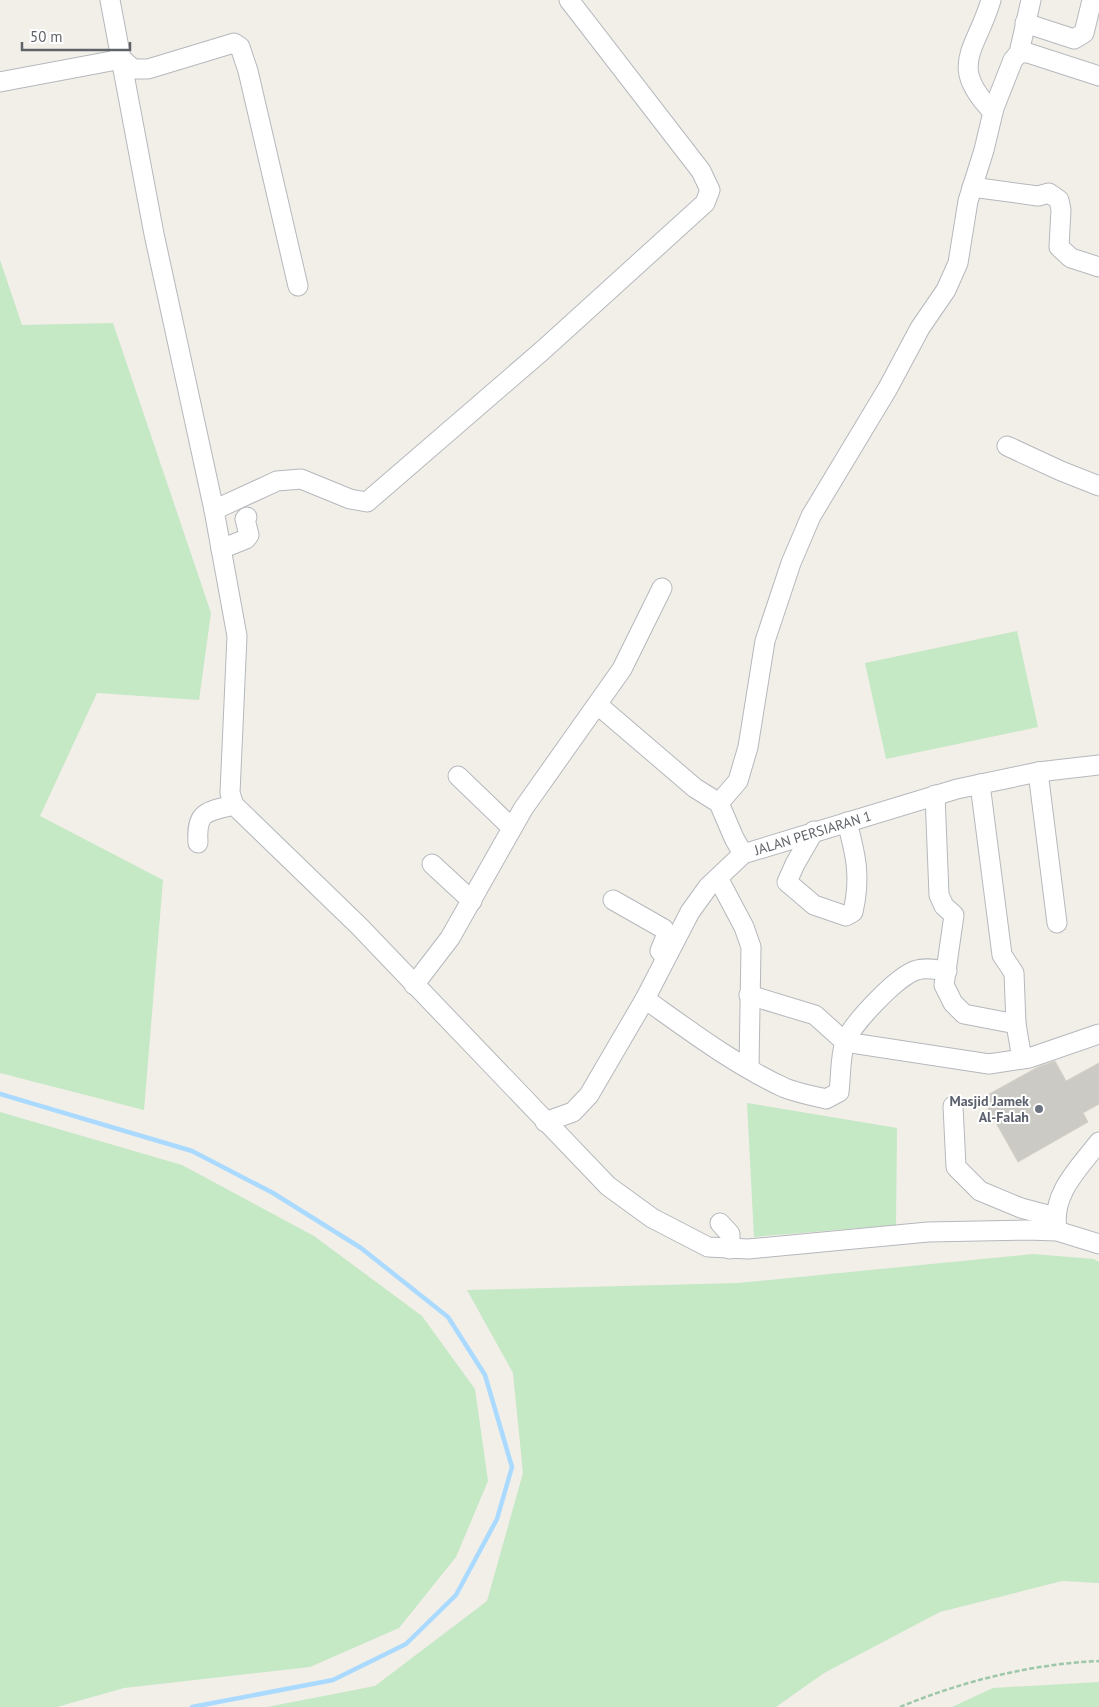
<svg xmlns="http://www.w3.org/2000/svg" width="1099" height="1707" viewBox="0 0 1099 1707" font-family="'PT Sans',sans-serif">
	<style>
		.green { fill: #c5e8c5 }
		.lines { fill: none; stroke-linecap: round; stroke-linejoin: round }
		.stream { stroke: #aadaff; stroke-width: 4.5 }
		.building { fill: #cccac5; stroke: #d6d1c6 }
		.minor-casing { stroke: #b5b8bc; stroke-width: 21 }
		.path { stroke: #9cc7a9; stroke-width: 2.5; stroke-dasharray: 5 2.5; stroke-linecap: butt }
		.minor { stroke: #fff; stroke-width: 19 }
		.worship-dot { fill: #6b7280; stroke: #fff; stroke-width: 2 }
		.labels { text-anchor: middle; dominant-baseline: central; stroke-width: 4; stroke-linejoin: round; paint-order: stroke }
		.street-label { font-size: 14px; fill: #5f6368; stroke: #fff }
		.worship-label { font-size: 14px; font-weight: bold; fill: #5b616d; stroke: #fff; text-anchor: end }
	</style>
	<rect width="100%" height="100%" fill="#f1efe8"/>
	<g class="green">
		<path d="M0 260 22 325 113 323 211 613 199 700 97 693 40 816 163 880 144 1110 0 1073Z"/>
		<path d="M1017 631 1038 727 886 759 865 663Z"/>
		<path d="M747 1103 897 1128 896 1225 754 1237Z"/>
		<path d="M0 1112 182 1165 314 1236 422 1316 475 1389 488 1481 456 1557 399 1628 310 1667 124 1688 57 1707H0Z"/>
		<path d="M1033 1254 1094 1259 1099 1262V1583L1062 1581 940 1612 824 1673 776 1707H267L375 1686 487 1601 523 1473 513 1373 467 1290 738 1283Z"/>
		<path d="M1099 1682V1707H952L993 1688Z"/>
	</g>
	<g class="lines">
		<path class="stream" d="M0 1094 192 1151 273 1193 361 1248 448 1317 485 1375 512 1467 497 1519 456 1595 406 1644 333 1680 192 1707"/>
	</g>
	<path class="building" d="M1055 1061 1066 1081 1099 1063V1104L1083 1113 1088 1122 1018 1162 982 1098 1038 1067Z"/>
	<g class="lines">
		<defs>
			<g id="minor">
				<path d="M110 0 154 234 214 510 237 636 230 793 234 805 359 926 608 1186 652 1218 708 1247 748 1249 928 1232 1027 1230 1057 1231 1099 1244"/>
				<path d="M991 0C976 51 947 65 993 112"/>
				<path d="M1025 23 1074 39 1084 33 1092 0"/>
				<path d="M1019 53H1028L1099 76"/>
				<path d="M0 82 122 59 133 69H148L234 43 240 47 248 71 298 286"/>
				<path d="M972 187 1038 196 1049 193 1059 200 1061 210 1059 247 1071 258 1099 267"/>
				<path d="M1007 446 1061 471 1099 486"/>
				<path d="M214 510 277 481 301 479 350 499 367 502 543 350 705 203 710 190 701 171 569 0"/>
				<path d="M221 549 246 539 249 535 245 519 247 517"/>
				<path d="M598 705 695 788 719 803 734 838 743 854"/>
				<path d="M1038 772 1057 923"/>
				<path d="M458 776 512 828"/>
				<path d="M980 784 1002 955 1014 973 1016 1024 1022 1059"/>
				<path d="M935 795 939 895 944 906 954 915 944 985 953 1003 964 1014 1016 1024"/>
				<path d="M719 803 738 781 748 747 765 641 791 563 811 516 888 388 920 328 946 290 958 263 968 201 984 150 994 108 1013 60 1019 53 1031 0"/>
				<path d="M814 831 795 864 787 882 814 905 846 916 853 912C861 877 856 856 847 822"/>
				<path d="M198 843C196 811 206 812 234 805"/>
				<path d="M432 864 472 901"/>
				<path d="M718 878 744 927 751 947 749 1068"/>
				<path d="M613 900 664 929 666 936 660 951 663 954"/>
				<path d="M414 985 450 938 523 809 622 669 662 588"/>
				<path d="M749 995 815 1015 845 1042 989 1064 1029 1058 1099 1034"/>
				<path d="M645 999C690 1031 735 1065 785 1088 798 1093 813 1096 826 1099L839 1092C841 1076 840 1057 845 1042 852 1024 898 975 917 970 925 967 938 970 947 971"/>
				<path d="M953 1106 956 1167 980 1191 1021 1208 1055 1217"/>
				<path id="s1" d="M545 1122 573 1112 589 1095 645 999 690 912 708 887 743 854 957 789 1038 772 1099 765"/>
				<path d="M720 1223 730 1234V1249"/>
				<path d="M1057 1229C1051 1194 1079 1168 1099 1142"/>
			</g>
		</defs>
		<use href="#minor" class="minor-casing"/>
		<path class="path" d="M900 1707C963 1681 1031 1664 1099 1661"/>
		<use href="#minor" class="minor"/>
	</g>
	<circle class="worship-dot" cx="1039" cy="1109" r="5"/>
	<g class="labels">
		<g class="street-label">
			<text stroke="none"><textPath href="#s1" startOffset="414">JALAN PERSIARAN 1</textPath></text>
		</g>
		<g class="worship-label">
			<text x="1029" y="1101">Masjid Jamek<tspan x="1029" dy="16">Al-Falah</tspan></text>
		</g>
	</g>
	<path d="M22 42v8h108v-8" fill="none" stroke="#5f6368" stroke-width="2.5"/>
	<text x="30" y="42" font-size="15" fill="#5f6368" stroke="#ffffff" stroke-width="4" paint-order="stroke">50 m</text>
</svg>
